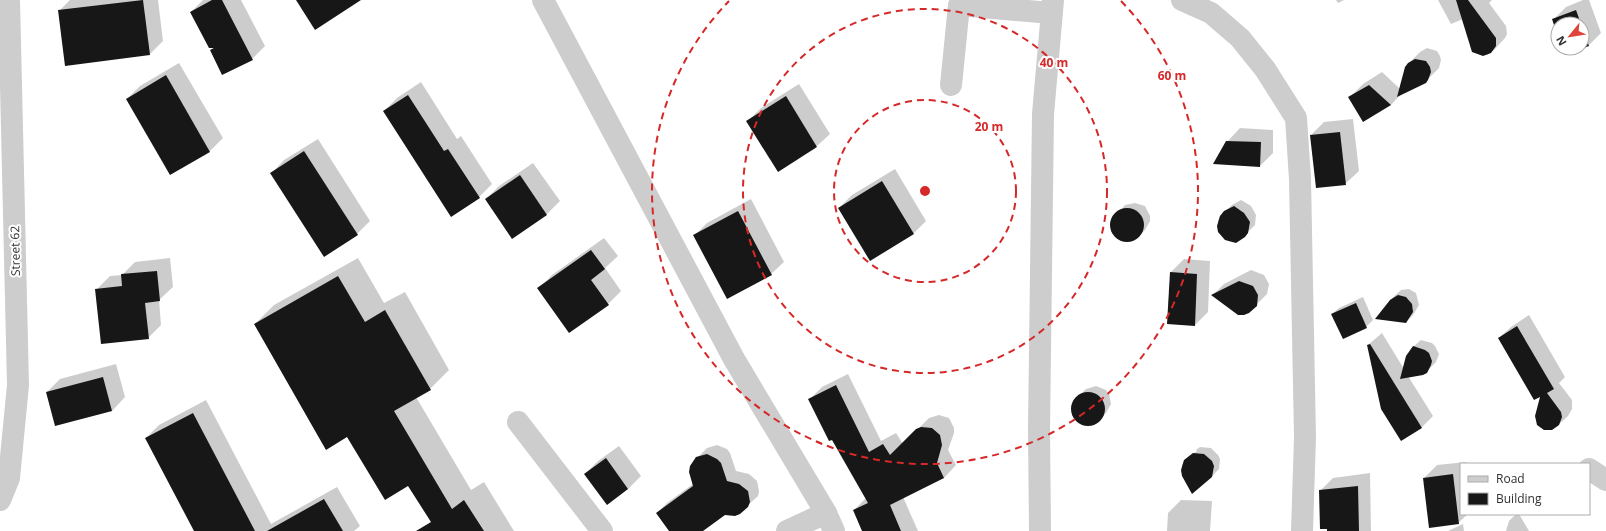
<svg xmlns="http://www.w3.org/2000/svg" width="1606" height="531" viewBox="0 0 1606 531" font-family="'Open Sans',sans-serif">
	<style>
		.shadow { fill: #0003 }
		.building { fill: #171717 }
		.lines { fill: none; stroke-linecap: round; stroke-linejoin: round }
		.minor { stroke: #cdcdcd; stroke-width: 22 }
		.tertiary { stroke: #cdcdcd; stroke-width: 22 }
		.ring { fill: none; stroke: #d62828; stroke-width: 2; stroke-dasharray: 7 5 }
		.labels { text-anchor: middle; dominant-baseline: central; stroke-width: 4; stroke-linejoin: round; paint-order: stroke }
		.street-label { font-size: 12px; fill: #303030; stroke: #fff }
		.centre { fill: #d62828; stroke: #fff; stroke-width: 2 }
		.ring-label { font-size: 12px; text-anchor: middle; font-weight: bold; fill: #d62828; stroke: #fff; stroke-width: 4; stroke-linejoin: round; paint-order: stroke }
	</style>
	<rect width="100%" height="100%" fill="#fff"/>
	<g class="shadow">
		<path d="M70 0H158L163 41 150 54 59 11Z"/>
		<path d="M203 0H241L265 46 252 59 211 50 214 47 191 12Z"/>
		<path d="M1336 0H1344L1338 3Z"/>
		<path d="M1438 0H1492L1489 3 1506 26 1507 34 1505 38 1494 50 1487 55H1483L1463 19 1451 24Z"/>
		<path d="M1583 0H1589L1601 33 1588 46 1582 48V24H1558V34L1553 20 1566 7Z"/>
		<path d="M1427 48 1437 51 1440 56 1441 60 1439 68 1425 82 1402 93 1391 105 1364 121 1350 97 1363 84 1382 72 1400 89 1408 64 1420 52Z"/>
		<path d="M179 63 223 138 210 151 171 174 127 99 140 86Z"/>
		<path d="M421 82 457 139 461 136 492 184 479 197 384 111 397 98Z"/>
		<path d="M799 84 830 134 817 146 748 121 761 108Z"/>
		<path d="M1353 119 1359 171 1345 184 1311 135 1324 122Z"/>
		<path d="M1240 128 1273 130V153L1260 166 1227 142Z"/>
		<path d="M318 139 370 221 357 234 272 173 284 160Z"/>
		<path d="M533 163 560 201 547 214 512 238 486 199 499 186Z"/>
		<path d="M895 169 926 221 913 234 839 208 852 195Z"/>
		<path d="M751 199 784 262 771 274 694 236 707 223Z"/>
		<path d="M1241 200 1251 206 1256 215 1255 225 1244 236 1219 231 1218 221 1220 216 1232 205Z"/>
		<path d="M1135 203 1145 206 1150 216V221L1145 230 1138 237 1129 241H1124L1116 236 1113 231 1112 221 1125 205Z"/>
		<path d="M604 238 618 256 605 268 621 291 608 304 539 288 552 275Z"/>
		<path d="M170 258 173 287 159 300 161 325 148 338 97 289 110 276 122 275 135 262Z"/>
		<path d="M358 258 384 303 405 292 449 370 430 389 416 397 471 490 484 482 514 531H438L409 485 348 436 255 324 274 305Z"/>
		<path d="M1184 259 1210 261 1208 312 1195 325 1171 272Z"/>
		<path d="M1251 270 1264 275 1269 284 1267 294 1249 312 1213 295 1224 284Z"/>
		<path d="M1409 289 1416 293 1419 305 1413 315 1406 322 1390 300 1401 290Z"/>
		<path d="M1363 297 1373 320 1366 327 1332 314 1339 308Z"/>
		<path d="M1529 315 1565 377 1559 383 1572 400V409L1568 416 1556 427 1548 430 1544 429 1542 395 1499 338 1511 327Z"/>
		<path d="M1382 333 1404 369 1414 346 1421 340 1432 343 1435 346 1439 354 1436 362 1426 372 1408 376 1433 416 1422 427 1401 440 1368 345Z"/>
		<path d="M116 364 125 397 112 411 56 425 47 392 60 379Z"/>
		<path d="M848 374 881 441 896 433 903 444 929 418 939 415 949 418 954 428V433L948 450 956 465 944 478 903 497 918 531H863L854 510 866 498 810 399 822 387Z"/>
		<path d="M1096 386 1106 390 1109 394 1111 404 1106 413 1099 420 1090 425 1080 423 1076 419 1072 410 1075 400 1086 389Z"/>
		<path d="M206 400 271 524 337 487 360 526 354 531H195L146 438 159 425Z"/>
		<path d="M717 445 727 449 730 453 736 471 749 474 757 481 759 491 758 496 747 506 725 514 701 531H670L657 513 667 503 693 484 697 458 707 448Z"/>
		<path d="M619 446 641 476 628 489 607 504 585 474 598 461Z"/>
		<path d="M1200 447 1211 448 1218 455 1220 459 1219 469 1212 476 1183 475 1182 465 1185 460 1197 451 1196 450Z"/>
		<path d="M1466 462V464H1461V514H1468L1458 523 1424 478 1437 465Z"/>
		<path d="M1370 473 1371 531H1328L1320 491 1333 478Z"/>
		<path d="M1181 500 1212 501 1210 531H1167L1168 513Z"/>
		<path d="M1516 514H1519L1529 531H1506L1509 521Z"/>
		<path d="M1463 524 1464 531H1448Z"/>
	</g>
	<g class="building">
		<path d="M143 0 150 55 65 66 58 10Z"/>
		<path d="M212 0H222L253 60 222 75 210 50 214 48H209L190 12Z"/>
		<path d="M296 0H361L315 30Z"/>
		<path d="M1456 0H1468L1496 38V46L1491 53 1483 56 1472 52Z"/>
		<path d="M1576 10 1581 24H1558V37L1552 19Z"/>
		<path d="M1582 28 1589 46 1565 55 1562 48H1582Z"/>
		<path d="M1415 59 1426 61 1430 67 1431 72 1428 80 1426 83 1397 97 1405 67 1408 63Z"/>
		<path d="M166 75 210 152 170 175 126 99Z"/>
		<path d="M1369 85 1391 105 1363 122 1348 97Z"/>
		<path d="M408 95 444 151 448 149 480 198 451 217 383 111Z"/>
		<path d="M786 96 817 147 778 172 746 121Z"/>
		<path d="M1340 132 1346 185 1316 188 1310 135Z"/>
		<path d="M1226 141 1261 142 1260 167 1213 164Z"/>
		<path d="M304 151 358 235 324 257 270 173Z"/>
		<path d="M520 175 547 215 512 239 485 199Z"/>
		<path d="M882 181 914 234 870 261 838 208Z"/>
		<path d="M1234 206 1244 213 1250 222 1248 233 1245 237 1236 243 1225 240 1218 232 1217 226 1220 216 1224 211Z"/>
		<circle cx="1127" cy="225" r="17"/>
		<path d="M738 211 772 275 727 299 693 235Z"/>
		<path d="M591 250 605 269 591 280 609 305 569 333 537 288Z"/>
		<path d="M157 271 160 301 145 303 149 339 101 344 95 289 122 286 121 274Z"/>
		<path d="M1170 272 1197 274 1195 326 1167 324Z"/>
		<path d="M338 276 365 322 385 310 431 390 394 411 452 509 464 500 484 531H416L431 522 408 486 385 500 347 437 326 450 254 324Z"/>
		<path d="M1239 281 1253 286 1258 295 1257 306 1249 313 1244 315H1238L1234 312 1211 295Z"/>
		<path d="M1398 295 1406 297 1412 304 1413 312 1406 323 1375 319 1390 300Z"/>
		<path d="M1356 303 1367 328 1343 339 1331 314Z"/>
		<path d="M1517 326 1554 389 1547 393 1561 412 1562 417 1559 425 1552 430H1544L1537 425 1535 416 1540 397 1534 400 1498 338Z"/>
		<path d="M1370 344 1422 428 1401 441 1381 409 1367 345Z"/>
		<path d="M1413 346 1425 350 1429 353 1432 361 1431 365 1427 373 1423 375 1400 379 1406 356Z"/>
		<path d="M103 377 112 411 55 426 46 392Z"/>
		<path d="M836 385 869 452 883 444 890 455 916 429 921 427 932 428 940 435 942 445 937 463 944 478 890 505 901 531H862L853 510 868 503 832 440 829 441 808 399Z"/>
		<circle cx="1088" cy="409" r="17"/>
		<path d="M193 413 255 531H194L145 438Z"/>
		<path d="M1193 453 1204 454 1212 461 1214 466 1212 477 1192 494 1182 476 1181 470 1184 460Z"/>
		<path d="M707 454 717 459 721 463 727 481 739 484 748 491 750 502 748 507 740 514 735 516 725 515 703 531H669L656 513 693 486 689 472 690 466 696 457Z"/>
		<path d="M606 458 628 489 607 505 584 474Z"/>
		<path d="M1453 474 1459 524 1429 528 1423 478Z"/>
		<path d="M1358 486 1359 531H1327V529H1320L1319 490Z"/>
		<path d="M324 499 343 531H267Z"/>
	</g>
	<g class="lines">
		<g class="minor">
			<path d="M543 0 734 359 826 513 834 531"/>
			<path d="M1182 0 1211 13 1240 38 1265 69 1296 118 1300 179 1305 437 1302 531"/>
			<path d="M951 85 959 5 1051 13"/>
			<path d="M518 422 602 531"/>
			<path d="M1589 469 1606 480"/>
			<path d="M0 500 9 478 18 385 9 0"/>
			<path d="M787 531 826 513"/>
		</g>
		<path class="tertiary" d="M1040 531 1039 430 1043 114 1053 0"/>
	</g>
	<g class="ring">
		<circle cx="925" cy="191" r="91"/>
		<circle cx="925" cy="191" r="182"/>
		<path d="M1121 1A273 273 0 1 1 729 1"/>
	</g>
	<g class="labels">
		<g class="street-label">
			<text transform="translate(15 251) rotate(-91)">Street 62</text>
		</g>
	</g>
	<circle cx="925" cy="191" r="6" class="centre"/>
	<g class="ring-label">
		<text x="1054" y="67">40 m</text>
		<text x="1172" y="80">60 m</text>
		<text x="989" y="131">20 m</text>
	</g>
	<rect x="1460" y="463" width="130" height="52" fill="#ffffff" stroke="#acacac"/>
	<rect x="1468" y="476" width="20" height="6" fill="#cdcdcd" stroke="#acacac"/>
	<text x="1496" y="483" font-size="12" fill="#303030">Road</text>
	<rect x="1468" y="493" width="20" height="12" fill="#171717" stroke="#acacac"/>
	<text x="1496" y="503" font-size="12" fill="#303030">Building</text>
	<g transform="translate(1570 36) rotate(240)"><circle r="19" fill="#ffffff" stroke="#acacac"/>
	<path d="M0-3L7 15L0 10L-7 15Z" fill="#de453b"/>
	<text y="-6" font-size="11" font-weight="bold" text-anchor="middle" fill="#303030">N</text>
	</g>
</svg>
